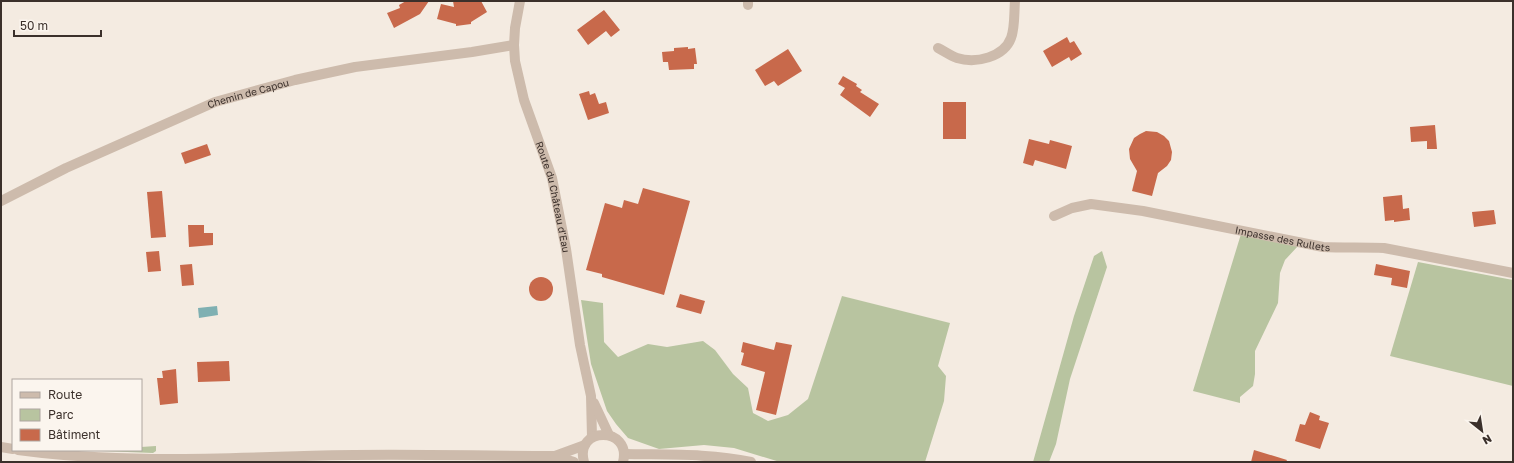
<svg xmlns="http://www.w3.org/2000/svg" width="1514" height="463" viewBox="0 0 1514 463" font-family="'Golos Text',sans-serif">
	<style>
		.green { fill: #b8c4a0 }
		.water { fill: #7fb0b2 }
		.building { fill: #c8694b }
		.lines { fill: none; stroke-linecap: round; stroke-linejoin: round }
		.minor { stroke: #cdbbac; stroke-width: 10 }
		.tertiary { stroke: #cdbbac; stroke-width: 10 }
		.labels { text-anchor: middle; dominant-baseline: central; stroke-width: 4; stroke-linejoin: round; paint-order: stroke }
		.street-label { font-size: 10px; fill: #3b302b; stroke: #fbf5ee }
	</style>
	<rect width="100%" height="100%" fill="#f4ebe1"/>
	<g class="green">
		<path d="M1241 234 1298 246 1285 260 1280 273 1278 303 1255 351V374L1253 386 1240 397V403L1193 391Z"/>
		<path d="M1102 251 1107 267 1070 379 1056 444 1049 462H1033L1074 316 1094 256Z"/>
		<path d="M1418 262 1513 280V386L1390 356Z"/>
		<path d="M842 296 950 323 938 366 946 376 944 401 925 462H780L734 448 704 445 659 449 628 438 616 424 607 411 591 364 581 300 603 303 604 342 618 357 648 344 667 347 703 341 715 350 733 374 748 388 753 413 768 421 788 415 808 399Z"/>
		<path d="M156 446V451L153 453 76 450H141V447Z"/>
	</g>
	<path class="water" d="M217 306 218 315 199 318 198 308Z"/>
	<g class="building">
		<path d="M406 1H429L420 14 394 28 387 13 400 8 399 5Z"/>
		<path d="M453 1H481L487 12 471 22V24L456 26V24L437 19 441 4 454 7Z"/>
		<path d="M604 10 620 30 611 37 606 31 588 45 577 30Z"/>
		<path d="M1067 37 1070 43 1074 41 1082 54 1071 61 1069 57 1052 67 1043 51Z"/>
		<path d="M688 47V49L695 48 697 64H694V69L669 70 668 62H663L662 52 674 51V48Z"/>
		<path d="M788 49 802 71 778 86 774 81 765 86 755 70Z"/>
		<path d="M843 76 857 84 856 86 862 90 860 92 879 104 870 117 840 95 845 88 838 84Z"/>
		<path d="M589 91 590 95 595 93 599 104 606 102 609 113 588 120 579 94Z"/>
		<rect x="943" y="102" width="23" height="37"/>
		<path d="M1435 125 1437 149H1427V141L1411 142 1410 127Z"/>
		<path d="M1146 131 1157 132 1164 136 1169 141 1172 152 1171 160 1167 166 1158 173 1152 196 1132 191 1137 171 1130 159 1129 149 1134 138 1140 134Z"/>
		<path d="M1029 139 1049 144 1050 140 1072 146 1066 169 1035 160 1033 166 1023 163Z"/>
		<path d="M207 144 211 155 185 164 181 153Z"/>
		<path d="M643 188 690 201 664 295 602 277V274L586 270 605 203 622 208 624 200 638 204Z"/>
		<path d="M162 191 166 237 151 238 147 192Z"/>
		<path d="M1402 195 1403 209 1409 208 1410 220 1394 222V220L1385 221 1383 197Z"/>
		<path d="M1494 210 1496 224 1474 227 1472 212Z"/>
		<path d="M188 225H204V233H213V245L189 247Z"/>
		<path d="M159 251 161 271 148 272 146 252Z"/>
		<path d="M192 264 194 285 182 286 180 265Z"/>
		<path d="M1376 264 1410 271 1407 288 1391 285 1392 278 1374 275Z"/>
		<circle cx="541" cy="289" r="12"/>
		<path d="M680 294 705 301 701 314 676 307Z"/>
		<path d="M743 342 774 350 776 342 792 345 776 415 756 410 765 372 741 365 744 353 741 352Z"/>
		<path d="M229 361 230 381 198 382 197 362Z"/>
		<path d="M176 369 178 403 160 405 157 378H163L162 371Z"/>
		<path d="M1310 412 1320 416 1319 420 1329 423 1320 449 1295 441 1300 424 1305 425Z"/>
		<path d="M1254 450 1287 460 1286 462H1251Z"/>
	</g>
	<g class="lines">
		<g class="minor">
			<path d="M748 1V5"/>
			<path d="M938 48C944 51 951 56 957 58 976 64 1004 57 1011 38 1015 28 1014 13 1015 1"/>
			<path id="s1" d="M1 201 66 168 215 102 295 80 355 67 472 52 514 45"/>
			<path id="s2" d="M1054 216 1072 208 1091 204 1143 211 1323 247C1344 248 1364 247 1384 248L1513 273"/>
		</g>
		<g class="tertiary">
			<path id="s3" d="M520 1 515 28 514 45 515 61 524 100 552 178 566 249 580 345 591 396 592 437"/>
			<path d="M594 403 609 435"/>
			<path d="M1 447 13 449"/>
			<path d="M18 450C113 463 208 459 304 456 388 453 471 456 555 456L585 445"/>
			<path d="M624 454C666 455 710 453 751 462"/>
			<path d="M555 456 574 462"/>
			<path d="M584 462C574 426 632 426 623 462"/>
		</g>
	</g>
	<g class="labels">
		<g class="street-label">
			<text stroke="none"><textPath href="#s1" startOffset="270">Chemin de Capou</textPath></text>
			<text stroke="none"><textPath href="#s3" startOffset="202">Route du Château d'Eau</textPath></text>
			<text stroke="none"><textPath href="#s2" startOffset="234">Impasse des Rullets</textPath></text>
		</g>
	</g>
	<rect width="1514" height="463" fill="none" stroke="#3b302b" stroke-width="4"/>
	<rect x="12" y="379" width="130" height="72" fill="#fbf5ee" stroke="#aea6a0"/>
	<rect x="20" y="392" width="20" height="6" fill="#cdbbac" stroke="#aea6a0"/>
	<text x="48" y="399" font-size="12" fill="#3b302b">Route</text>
	<rect x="20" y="409" width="20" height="12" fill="#b8c4a0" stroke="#aea6a0"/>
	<text x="48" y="419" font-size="12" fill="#3b302b">Parc</text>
	<rect x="20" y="429" width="20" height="12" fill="#c8694b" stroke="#aea6a0"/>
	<text x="48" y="439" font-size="12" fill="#3b302b">Bâtiment</text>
	<g transform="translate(1482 431) rotate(150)" stroke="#fbf5ee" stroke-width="3" paint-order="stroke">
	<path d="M0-3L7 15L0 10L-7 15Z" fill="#3b302b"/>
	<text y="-6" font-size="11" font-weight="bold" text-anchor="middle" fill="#3b302b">N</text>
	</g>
	<path d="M14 30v6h87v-6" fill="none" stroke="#3b302b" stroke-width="2"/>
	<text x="20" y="30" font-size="12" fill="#3b302b" stroke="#fbf5ee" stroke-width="3" paint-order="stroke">50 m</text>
</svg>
